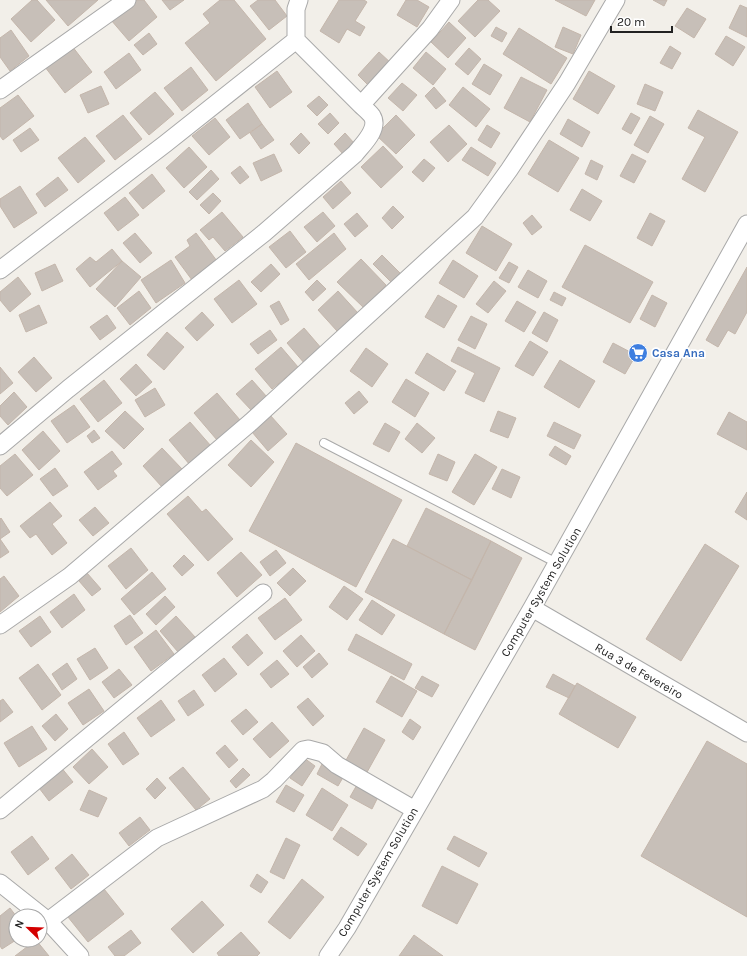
<svg xmlns="http://www.w3.org/2000/svg" width="747" height="956" font-family="Karla,sans-serif">
<style>
.building{fill:#c7bfb8;stroke:#c4b6ab}
.lines{fill:none;stroke-linecap:round;stroke-linejoin:round}
.service-casing{stroke:#a9a9a9;stroke-width:10}
.minor-casing{stroke:#a9a9a9;stroke-width:19}
.service{stroke:#fff;stroke-width:8}
.minor{stroke:#fff;stroke-width:17}
.labels{text-anchor:middle;dominant-baseline:central;stroke-width:3.5;stroke-linejoin:round;paint-order:stroke}
.shop-label{font-size:12px;font-weight:bold;fill:#366cbe;stroke:#fff;text-anchor:start}
.street-label{font-size:12px;fill:#222;stroke:#fff}
</style>
<rect width="100%" height="100%" fill="#f2efe9"/>
<path class="building" d="M32 0H37L55 20 31 42 11 19Z
M46 0H98L68 26Z
M135 0H144L157 17 129 41 111 20Z
M162 0H184L170 10Z
M220 0H234L266 39 216 81 185 43 210 23 203 14Z
M258 0H275L287 16 269 30 250 6Z
M339 0H364L367 2 355 21 365 27 360 36 347 29 339 43 320 31Z
M406 0H417L429 7 417 27 397 15Z
M478 0H488L500 11 475 37 458 21Z
M555 0H595L586 16Z
M653 0H667L664 6Z
M740 5 747 8V37L729 28Z
M687 8 706 19 694 38 675 26Z
M449 22 466 38 448 58 431 42Z
M496 27 507 33 502 42 491 36Z
M563 27 581 35 573 54 555 47Z
M519 28 567 58 551 84 503 54Z
M11 30 29 56 10 71 0 57V38Z
M149 33 157 44 143 55 134 45Z
M726 36 745 47 733 66 715 54Z
M72 46 92 72 65 93 45 67Z
M670 46 681 53 672 69 660 63Z
M469 48 481 59 468 75 455 64Z
M379 52 392 64 370 87 358 75Z
M426 52 446 69 433 85 413 68Z
M129 53 141 70 116 89 104 72Z
M484 64 502 75 490 95 472 84Z
M191 67 208 90 182 111 164 88Z
M277 71 292 92 270 108 255 87Z
M589 71 615 86 598 114 573 99Z
M521 77 547 90 530 122 504 108Z
M402 83 417 95 403 111 388 98Z
M645 84 663 92 655 111 637 104Z
M101 86 109 104 88 113 80 95Z
M434 87 446 101 436 109 425 96Z
M463 87 490 109 476 127 449 105Z
M155 92 174 114 149 135 130 113Z
M18 95 34 116 3 140 0 136V108Z
M319 96 328 105 317 116 307 106Z
M248 103 262 124 240 139 226 120Z
M698 110 738 132 705 192 682 179 705 137 688 128Z
M330 113 339 123 328 134 318 124Z
M631 113 640 118 631 134 622 129Z
M123 115 142 139 115 160 96 136Z
M396 115 415 135 396 154 376 135Z
M650 116 664 124 648 153 634 145Z
M215 118 230 137 209 155 192 136Z
M568 119 590 132 582 147 560 134Z
M262 124 274 140 261 149 250 133Z
M449 125 467 144 448 162 430 142Z
M487 125 500 133 491 148 478 140Z
M30 128 39 140 21 152 13 140Z
M301 133 310 143 299 154 290 144Z
M345 133 354 143 343 154 334 144Z
M85 137 105 161 78 183 58 158Z
M549 140 579 158 558 192 528 174Z
M383 146 403 167 381 188 361 167Z
M189 147 207 167 184 188 166 168Z
M471 147 496 163 488 176 462 160Z
M274 154 282 171 261 181 253 163Z
M632 154 646 161 634 183 620 176Z
M424 159 435 168 423 182 412 172Z
M591 160 603 166 597 180 585 174Z
M240 166 249 177 240 184 231 173Z
M211 170 219 179 197 200 189 192Z
M152 174 165 191 143 209 129 193Z
M58 177 68 190 45 207 36 194Z
M341 181 351 193 333 209 323 197Z
M20 186 37 213 14 228 0 206V199Z
M582 189 602 201 590 221 570 210Z
M213 193 221 201 209 214 200 205Z
M125 197 139 215 118 231 104 213Z
M393 206 404 217 392 229 382 218Z
M222 212 243 237 225 251 213 237 209 240 200 230Z
M323 212 335 226 317 242 304 227Z
M357 213 368 226 355 237 344 224Z
M650 213 665 221 652 246 637 238Z
M532 215 542 227 532 235 523 223Z
M482 226 512 244 496 271 466 253Z
M290 231 306 252 286 268 269 247Z
M135 233 152 253 140 263 123 243Z
M196 233 217 261 192 280 175 257 190 246 187 240Z
M334 233 346 249 309 280 296 264Z
M585 245 653 282 630 323 562 287Z
M112 249 122 261 90 287 76 269 90 257 96 262Z
M382 255 401 274 392 283 373 264Z
M361 259 386 285 364 308 337 282Z
M171 260 185 283 156 303 141 280Z
M453 260 478 276 464 298 439 283Z
M122 261 141 277 115 307 96 289Z
M509 262 518 267 509 283 499 278Z
M55 264 63 281 42 291 35 273Z
M271 264 280 274 261 292 251 282Z
M747 267V312L735 334 728 330 718 347 706 340Z
M528 270 547 281 538 298 518 287Z
M18 277 31 294 10 312 0 300V292Z
M239 280 257 304 232 323 214 299Z
M317 280 326 289 313 301 305 292Z
M494 281 506 291 488 313 476 304Z
M139 291 151 308 130 325 117 308Z
M338 291 358 313 337 331 318 310Z
M554 292 566 298 562 306 550 300Z
M438 295 457 306 444 328 425 317Z
M652 295 667 303 655 327 640 319Z
M279 301 289 320 281 325 270 306Z
M517 301 536 312 524 332 505 321Z
M39 305 47 323 26 332 19 315Z
M202 312 214 325 197 341 185 328Z
M544 312 558 320 547 342 532 333Z
M107 315 116 328 100 340 90 327Z
M471 316 487 324 475 349 458 340Z
M304 328 322 349 305 364 287 343Z
M270 330 277 340 258 354 250 344Z
M167 332 184 347 164 370 147 355Z
M530 341 548 352 533 376 515 366Z
M613 343 636 355 625 374 603 362Z
M281 347 298 367 272 389 255 369Z
M458 347 500 368 484 402 465 393 475 373 451 361Z
M366 348 388 364 372 387 350 371Z
M427 353 456 371 444 391 415 373Z
M34 357 52 378 36 392 18 372Z
M560 360 595 381 579 408 544 387Z
M136 364 152 382 136 396 120 379Z
M0 367 13 383 0 394Z
M406 379 429 393 415 417 392 402Z
M104 380 122 403 98 422 80 399Z
M252 380 267 397 252 411 236 394Z
M155 388 165 405 145 417 135 400Z
M359 391 368 402 354 414 345 403Z
M14 392 27 407 8 425 0 416V406Z
M217 393 240 420 217 440 194 413Z
M74 405 90 427 67 443 51 421Z
M125 411 144 429 124 449 105 431Z
M498 411 516 418 508 438 490 431Z
M729 412 747 422V450L717 434Z
M270 415 287 434 268 451 252 432Z
M190 422 211 446 190 465 169 440Z
M554 422 581 435 574 449 547 436Z
M385 423 400 432 389 452 373 444Z
M417 423 435 438 422 453 405 439Z
M94 430 100 438 92 443 87 436Z
M43 431 60 451 39 470 22 450Z
M251 440 274 462 251 487 228 465Z
M296 443 402 500 356 587 249 531Z
M555 446 571 456 566 465 549 455Z
M162 448 182 469 162 487 143 466Z
M112 451 122 464 113 471 117 476 98 490 84 472Z
M15 454 33 475 7 496 0 488V466Z
M438 454 455 462 447 481 429 474Z
M475 454 497 467 474 505 452 492Z
M55 468 68 486 53 496 40 479Z
M502 469 520 477 511 498 492 489Z
M747 492V520L735 512Z
M188 496 202 512 206 509 233 539 208 561 167 514Z
M50 502 62 516 52 524 67 543 52 555 36 534 30 538 20 526Z
M95 507 109 523 93 536 79 520Z
M426 508 491 541 472 580 407 546Z
M1 518 10 532 0 539 9 552 0 558V519Z
M393 539 472 580 444 634 365 592Z
M491 541 522 558 475 650 444 634Z
M705 544 739 566 681 661 646 639Z
M131 548 148 570 126 589 108 566Z
M276 550 286 563 270 576 260 562Z
M241 552 262 575 237 597 217 573Z
M184 555 194 565 182 576 173 566Z
M293 568 306 581 290 596 277 583Z
M152 572 166 589 134 615 121 599Z
M87 573 101 589 92 596 79 581Z
M4 576 19 596 0 612V579Z
M344 586 363 599 347 620 329 607Z
M74 594 85 610 62 628 50 612Z
M165 596 175 607 156 625 146 614Z
M285 598 302 620 275 640 258 618Z
M372 600 395 615 382 635 359 620Z
M130 615 143 633 126 645 114 626Z
M40 616 51 632 31 647 19 631Z
M176 616 195 637 178 652 160 631Z
M156 630 174 654 151 671 134 647Z
M247 634 263 653 248 666 232 647Z
M356 634 412 664 404 680 348 650Z
M301 635 315 651 297 667 283 651Z
M95 648 108 668 90 680 77 659Z
M319 653 328 664 312 678 303 667Z
M224 658 237 674 215 692 202 675Z
M277 660 289 674 271 688 260 674Z
M67 663 77 679 62 690 52 674Z
M38 664 61 695 42 710 19 678Z
M119 669 132 685 114 698 102 682Z
M553 674 575 686 569 698 546 687Z
M391 676 417 691 402 717 376 702Z
M422 676 439 685 432 697 415 688Z
M577 683 636 717 618 748 559 714Z
M89 689 104 711 83 725 68 703Z
M194 690 204 705 188 716 178 701Z
M308 698 324 716 313 726 297 707Z
M3 699 13 712 0 722V701Z
M161 700 175 720 151 737 137 718Z
M246 709 258 722 243 735 231 721Z
M56 714 68 729 55 741 42 726Z
M410 719 421 727 413 740 402 732Z
M272 722 289 741 270 758 253 739Z
M32 726 47 749 19 767 4 743Z
M364 728 385 740 366 774 345 762Z
M124 732 139 754 123 765 108 744Z
M707 741 747 764V917L641 856Z
M225 745 238 760 229 768 216 753Z
M92 749 108 767 89 784 73 767Z
M304 758 315 766 302 786 290 778Z
M56 761 73 782 49 801 33 780Z
M323 762 345 774 338 786 317 774Z
M183 767 210 799 196 810 169 778Z
M243 768 250 775 236 788 230 781Z
M157 778 166 788 155 799 146 789Z
M358 783 379 795 372 809 350 797Z
M286 785 304 795 294 812 276 802Z
M322 788 348 805 332 831 306 815Z
M89 790 107 798 98 817 80 810Z
M140 817 150 830 129 846 119 833Z
M341 827 367 844 358 856 333 839Z
M32 836 49 859 28 875 11 852Z
M454 836 487 853 479 867 447 849Z
M286 838 300 845 284 879 270 872Z
M72 854 89 875 71 889 55 868Z
M442 866 478 884 457 924 422 906Z
M257 874 268 882 261 893 250 886Z
M302 879 324 897 290 939 268 922Z
M104 889 124 914 88 942 68 917Z
M202 901 224 925 193 953 171 929Z
M10 908 16 916V940L2 949 0 946V916Z
M131 930 141 943 124 956H115L108 947Z
M241 932 260 953 257 956H219L217 953Z
M414 935 443 956H399Z
M36 940 49 956H15Z"/>
<g class="lines">
<g class="service-casing">
<path id="service" d="M324 443 557 563"/>
</g>
<g class="minor-casing">
<path id="minor" d="M299 0 296 9V40L361 105
M0 90 127 0
M0 270 165 144 296 40
M0 446 68 389 264 233 355 154C362 145 380 129 372 116 369 112 364 108 361 105L430 29 451 0
M532 608 747 733
M0 625 70 576 251 422 475 217 509 170 567 83 616 0
M0 810 263 593
M0 883 48 921 80 956
M48 921 157 838 263 789 274 780 303 750 308 749 323 753 337 765 415 810
M328 956 347 928 532 608 747 224"/>
</g>
<use href="#service" class="service"/>
<use href="#minor" class="minor"/>
</g>
<defs>
<g id="supermarket-disc" transform="scale(1)"><circle r="9.5" fill="#3f7fe0" stroke="#fff"/><path d="M-6-5.5h2.5l.6 2H6L4.5 2H-2.5L-4.4-4H-6ZM-1.5 3.2a1.3 1.3 0 1 0 .1 0ZM3 3.2a1.3 1.3 0 1 0 .1 0Z" fill="#fff"/></g>
</defs>
<g fill-rule="evenodd">
<use href="#supermarket-disc" x="638" y="353"/>
</g>
<g class="labels">
<g class="shop-label">
<text x="652" y="353">Casa Ana</text>
</g>
<g class="street-label">
<text transform="translate(541 592) rotate(-60)">Computer System Solution</text>
<text transform="translate(639 671) rotate(30)">Rua 3 de Fevereiro</text>
<text transform="translate(378 872) rotate(-60)">Computer System Solution</text>
</g>
</g>
<g transform="translate(28 928) rotate(293)"><circle r="19" fill="#ffffff" stroke="#a7a7a7"/>
<path d="M0-3L7 15L0 10L-7 15Z" fill="#d40000"/>
<text y="-6" font-size="11" font-weight="bold" text-anchor="middle" fill="#222222">N</text>
</g>
<path d="M611 26v6h61v-6" fill="none" stroke="#222222" stroke-width="2"/>
<text x="617" y="26" font-size="12" fill="#222222" stroke="#ffffff" stroke-width="3" paint-order="stroke">20 m</text>
</svg>
